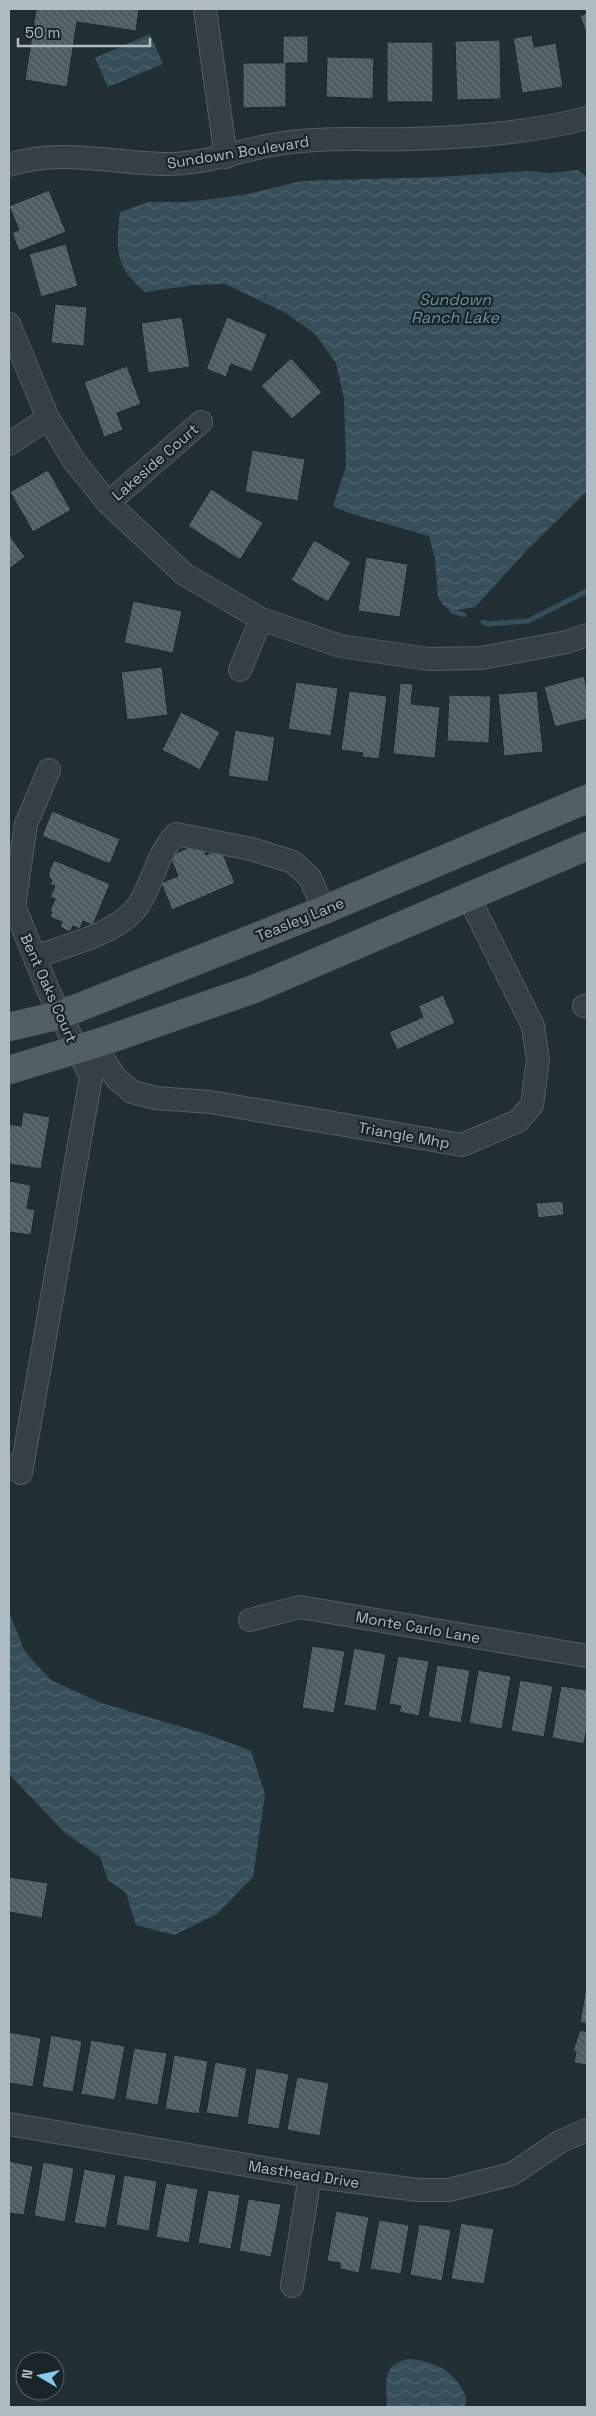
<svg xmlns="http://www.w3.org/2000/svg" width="596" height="2416" font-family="'Space Grotesk',sans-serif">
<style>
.water{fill:url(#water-waves)}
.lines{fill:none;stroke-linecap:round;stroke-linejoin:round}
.stream{stroke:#364f5a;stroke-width:5}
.building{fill:url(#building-back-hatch);stroke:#1c272b}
.minor-casing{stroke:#525e63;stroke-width:24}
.major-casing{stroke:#414c52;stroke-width:29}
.minor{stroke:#344045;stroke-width:22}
.major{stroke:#526065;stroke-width:28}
.labels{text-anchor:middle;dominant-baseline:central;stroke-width:4.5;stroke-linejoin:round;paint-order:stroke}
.street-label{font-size:15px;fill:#afbbc2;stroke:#1a2529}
.water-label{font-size:16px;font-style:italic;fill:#6a8f9e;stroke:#1a2529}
</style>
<defs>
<pattern id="water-waves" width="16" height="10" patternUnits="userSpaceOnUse" patternTransform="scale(1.25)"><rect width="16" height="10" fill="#364f5a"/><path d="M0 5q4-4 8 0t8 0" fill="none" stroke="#516670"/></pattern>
<pattern id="building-back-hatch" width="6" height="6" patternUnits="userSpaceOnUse" patternTransform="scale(1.25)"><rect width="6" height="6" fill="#4d5c63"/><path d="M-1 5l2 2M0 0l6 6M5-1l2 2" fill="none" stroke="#647178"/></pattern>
</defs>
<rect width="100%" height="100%" fill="#212f34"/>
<path class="water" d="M150 34 163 64 108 87 95 58Z
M578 170 586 176 587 182V491L528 549 475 607 452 611 444 606 438 597 435 559 429 536 349 513 333 506 346 466 344 398 336 363 315 334 286 313 225 284 195 285 145 292C114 266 116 250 120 212L149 202H187L243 195 302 181 438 177 527 171 551 173Z
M9 1612 25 1652 51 1680 101 1703 206 1734 251 1751 265 1794 253 1877 217 1914 174 1935 136 1925 126 1893 108 1880 100 1857 65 1833 9 1774Z
M410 2359C433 2362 450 2368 462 2389 466 2396 467 2399 465 2407H387C387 2384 380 2363 410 2359Z"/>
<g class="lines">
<path class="stream" d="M452 611 464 615
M483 622 488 624 528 621 587 591"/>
</g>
<path class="building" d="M36 9H139L136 31 77 22 67 87 25 80Z
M587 13V35L580 16Z
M532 35 534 47 556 43 563 87 522 93 513 38Z
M283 36H308V63H286V107L243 108V63H283Z
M500 40 501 99 457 100 455 41Z
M387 42H433V102H387Z
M327 57 374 58 373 99 326 97Z
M49 190 66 232 19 251 12 233 19 230 9 206Z
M66 244 78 286 41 297 29 254Z
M55 304 87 307 84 346 51 343Z
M182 317 190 367 148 373 141 323Z
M227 317 267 334 252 372 231 364 226 377 206 369Z
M291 358 322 392 292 419 261 386Z
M127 366 141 404 117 413 123 430 104 437 84 382Z
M252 450 305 459 298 501 245 492Z
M48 470 71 510 33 532 10 492Z
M211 489 263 523 240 560 188 526Z
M9 534 25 557 9 569Z
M314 540 351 562 328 602 291 580Z
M366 557 408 564 400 617 358 611Z
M133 601 182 611 173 653 124 643Z
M162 667 168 715 127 720 121 672Z
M584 676 587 690V719L555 727 544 687Z
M296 682 338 688 331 736 288 729Z
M400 683 413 684 411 704 440 707 435 758 393 754Z
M349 691 387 696 379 759 362 757 363 753 341 750Z
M537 691 543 752 504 756 498 694Z
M449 695 491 696 489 743 447 741Z
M181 712 220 732 200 770 162 750Z
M235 730 275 737 268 782 228 776Z
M52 811 120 839 110 864 42 836Z
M201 842 206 855 221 849 235 883 172 910 161 883 178 876 170 856Z
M54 860 110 884 93 925 83 921 80 929 73 926 70 932 60 927 62 922 50 917 52 912 50 911 55 899 50 897 55 886 50 884 52 880 49 878V872Z
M443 995 455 1023 397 1050 389 1032 423 1017 418 1006Z
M23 1112 50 1117 41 1169 9 1164V1124L21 1126Z
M9 1181 31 1185 27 1208 35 1210 31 1235 9 1232Z
M563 1201 564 1215 538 1218 536 1203Z
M312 1646 345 1651 334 1713 302 1708Z
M354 1648 386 1654 376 1711 344 1705Z
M398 1656 429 1661 419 1716 399 1712 401 1706 389 1704Z
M437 1665 470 1670 461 1723 428 1717Z
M478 1670 511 1676 502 1729 469 1723Z
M520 1680 553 1686 544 1737 511 1731Z
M561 1686 587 1690V1727L584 1744 552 1738Z
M9 1877 48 1883 42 1918 9 1912Z
M586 1988H587V2024L580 2022Z
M580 2030 587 2032V2065L574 2063 576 2052 573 2051Z
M9 2032 41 2038 33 2087 9 2083Z
M51 2035 82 2041 73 2092 42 2087Z
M91 2040 125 2046 115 2100 81 2094Z
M134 2048 167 2053 158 2105 125 2099Z
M174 2055 208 2061 199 2114 165 2109Z
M215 2062 247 2068 238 2118 206 2113Z
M256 2068 289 2074 279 2129 247 2124Z
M297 2077 329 2083 320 2136 287 2130Z
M9 2161 33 2166 24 2215 9 2213Z
M43 2162 74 2168 65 2222 34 2216Z
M84 2169 116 2175 106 2228 74 2223Z
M124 2175 157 2181 149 2231 116 2225Z
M166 2183 198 2189 189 2243 156 2237Z
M208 2190 240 2195 231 2249 198 2243Z
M248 2199 281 2204 271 2257 239 2251Z
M336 2211 369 2217 359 2273 340 2269V2263L327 2261Z
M379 2220 409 2225 401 2274 370 2269Z
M461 2223 494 2229 484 2284 451 2279Z
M419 2224 451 2230 442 2281 410 2275Z"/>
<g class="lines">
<g class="minor-casing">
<path id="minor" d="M205 9 226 157
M9 165C58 148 113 163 163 164 200 165 235 152 271 145 286 142 301 141 316 140 348 138 379 140 411 139 470 137 530 133 587 118
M9 324 48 418 74 461 108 503 184 574 261 619 340 646 429 659 481 658 567 642 587 635
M9 444 48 418
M108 503 201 422
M240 670 261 619
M9 900 14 906 48 990 91 1077 21 1473 9 1466
M9 907 14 906 26 824 49 770
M35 957C67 945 123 933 141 901 154 878 158 853 176 834L251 849 293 862 310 878 324 910
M584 1006H587
M101 1042 103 1059 116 1078 132 1092 156 1098 210 1102 462 1145 518 1121 532 1105 538 1059 533 1026 468 896
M250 1620 300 1607 587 1656
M9 2124 310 2176 418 2190H449L512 2174 561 2141 587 2130
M292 2286 310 2176"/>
</g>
<g class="major-casing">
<path id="major" d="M9 1027 60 1015 324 910 587 799
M9 1070 101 1042 254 989 587 846"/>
</g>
<use href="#minor" class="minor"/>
<use href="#major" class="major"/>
</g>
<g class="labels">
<g class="street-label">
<text transform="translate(238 152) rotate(-9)">Sundown Boulevard</text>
<text transform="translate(155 462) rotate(-41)">Lakeside Court</text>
<text transform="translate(300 919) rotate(-22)">Teasley Lane</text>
<text transform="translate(49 988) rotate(66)">Bent Oaks Court</text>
<text transform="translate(404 1135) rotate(10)">Triangle Mhp</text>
<text transform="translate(418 1627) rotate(10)">Monte Carlo Lane</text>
<text transform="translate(304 2174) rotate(9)">Masthead Drive</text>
</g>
<g class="water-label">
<text x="455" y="299">Sundown<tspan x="455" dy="18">Ranch Lake</tspan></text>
</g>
</g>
<rect width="596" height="2416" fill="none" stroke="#afbbc2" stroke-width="20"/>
<g transform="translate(40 2376) rotate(279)"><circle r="24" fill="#1a2529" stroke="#566166"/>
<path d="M0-4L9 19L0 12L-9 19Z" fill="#88cced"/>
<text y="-8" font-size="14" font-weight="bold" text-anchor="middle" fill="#afbbc2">N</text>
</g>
<path d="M18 38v8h132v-8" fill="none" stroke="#afbbc2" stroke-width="2.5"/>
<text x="25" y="38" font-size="15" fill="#afbbc2" stroke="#1a2529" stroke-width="4" paint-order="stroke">50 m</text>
</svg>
